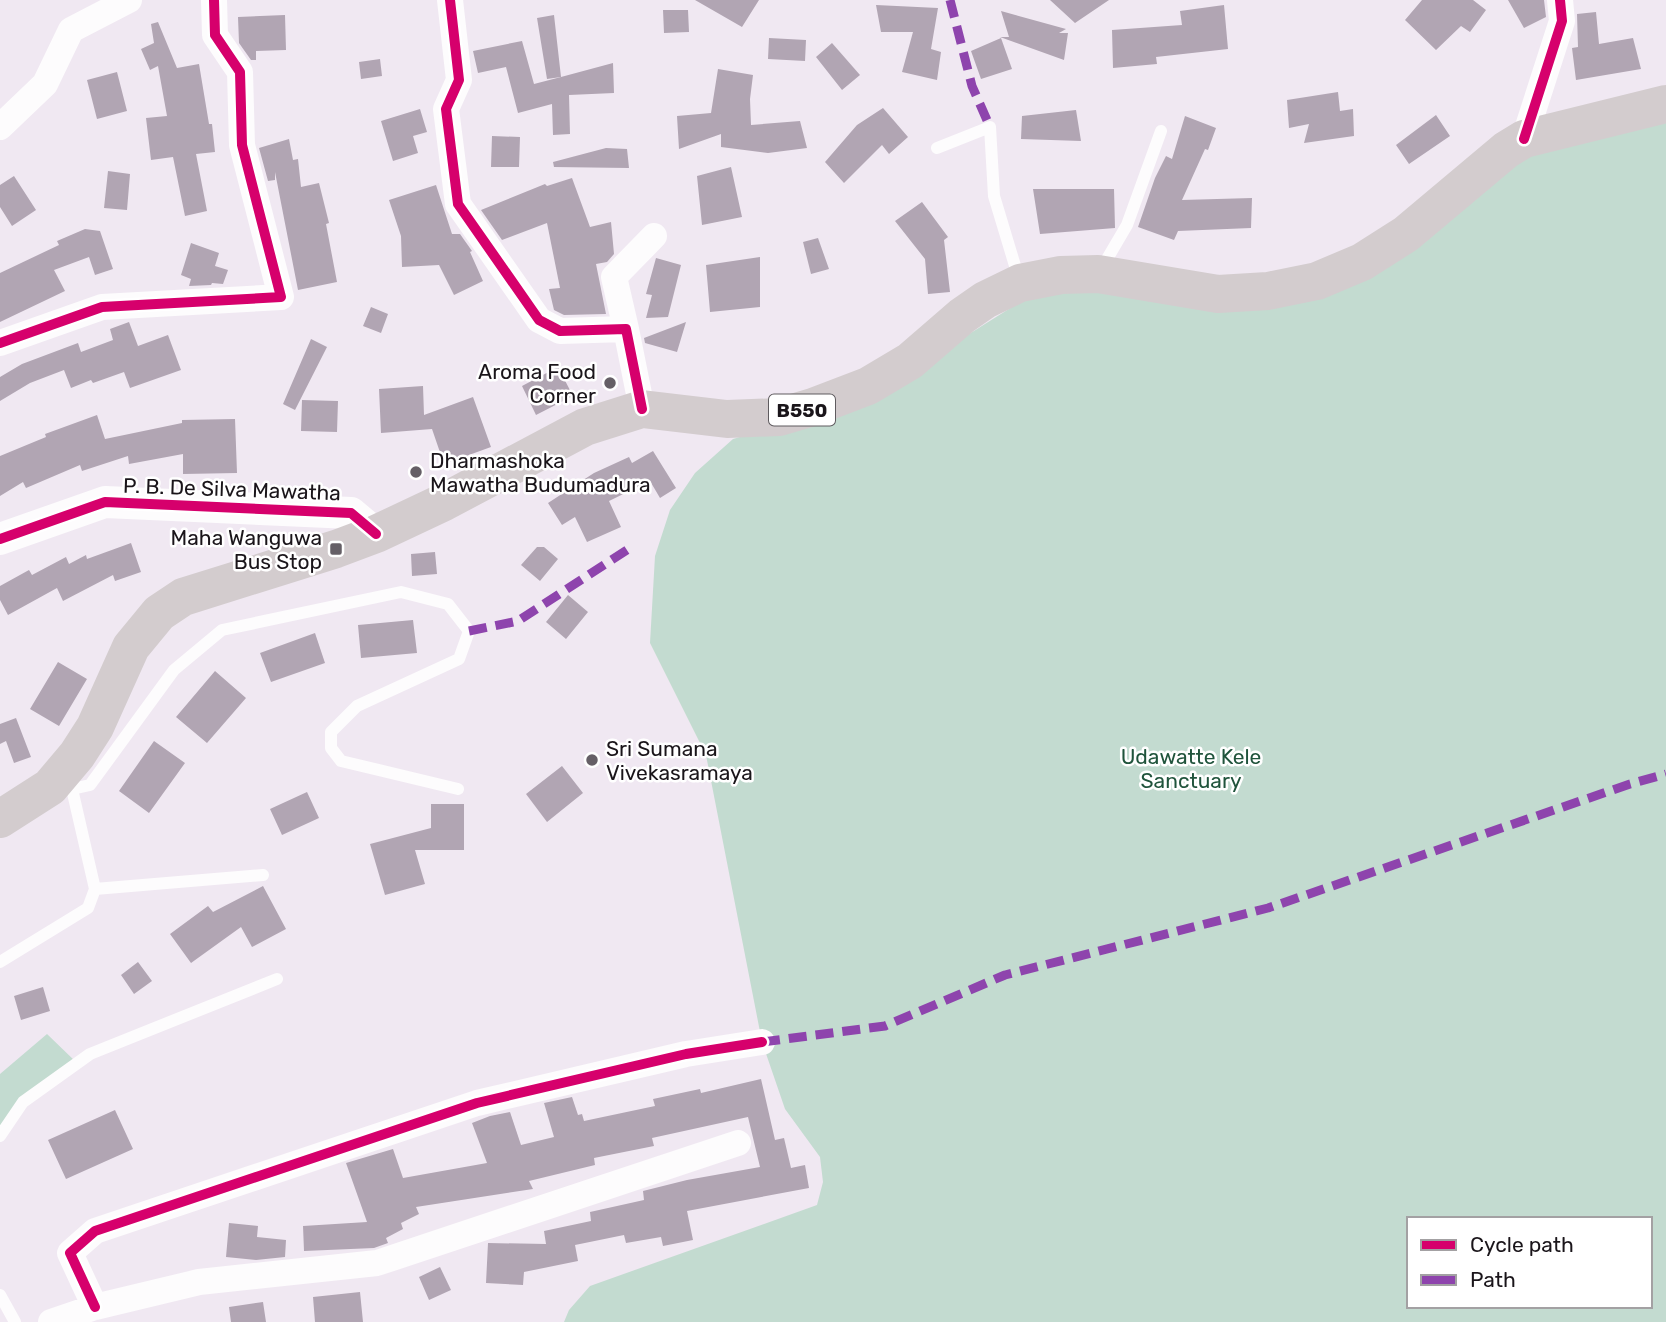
<svg xmlns="http://www.w3.org/2000/svg" width="1666" height="1322" font-family="Rubik,sans-serif">
<style>
.green{fill:#c3dbd0;fill-rule:evenodd}
.building{fill:#b1a5b3}
.lines{fill:none;stroke-linecap:round;stroke-linejoin:round}
.service{stroke:#fdfcfd;stroke-width:12}
.minor{stroke:#fdfcfd;stroke-width:26}
.tertiary{stroke:#fdfcfd;stroke-width:32}
.primary{stroke:#d3ccce;stroke-width:38}
.quiet{stroke:#8e44ad;stroke-width:9;stroke-dasharray:18 9;stroke-linecap:butt}
.cycleway-casing{stroke:#fff;stroke-width:15}
.cycleway{stroke:#d6006c;stroke-width:10}
.poi-dot{fill:#655f66;stroke:#fff;stroke-width:2.5}
.labels{text-anchor:middle;dominant-baseline:central;stroke-width:5;stroke-linejoin:round;paint-order:stroke}
.shield{fill:#fff;stroke:#5f5b5f;stroke-width:2}
.shield-label{font-size:19px;font-weight:bold;fill:#1a151a}
.poi-label{font-size:21px;fill:#1a151a;stroke:#fff;text-anchor:end}
.street-label{font-size:21px;fill:#1a151a;stroke:#fff}
.park-label{font-size:21px;fill:#20543c;stroke:#fff}
</style>
<rect width="100%" height="100%" fill="#f0e8f2"/>
<path class="green" d="M1666 119V1322H564L569 1310 590 1286 817 1205 823 1182 820 1157 785 1109 762 1042 706 755 650 643 655 556 670 510 695 473 733 439 785 424 899 378 1023 300 1056 288 1268 291 1566 134ZM1409 1219H1650V1306H1409Z
M47 1034 76 1062 23 1102 0 1136V1074Z"/>
<path class="building" d="M695 0H759L742 27Z
M1050 0H1109L1075 23Z
M1422 0H1473L1486 10 1470 32 1461 26 1436 50 1405 20Z
M1508 0H1544L1546 17 1524 28Z
M876 5 938 8 931 49 941 52 937 80 902 72 913 32H881Z
M1224 5 1228 49 1156 57 1157 64 1113 68 1112 30 1182 25 1180 11Z
M663 10H688L689 32 664 33Z
M1001 11 1066 29 1059 33H1068L1064 60 1000 37H1009Z
M1596 12 1599 44 1633 38 1641 69 1576 80 1572 48 1578 47 1577 14Z
M285 15 286 50 256 51V60H251L239 43 238 17Z
M554 15 561 77 613 63 614 93 569 95 570 134 553 135 552 104 518 113 506 67 478 73 473 51 522 41 534 84 561 77 547 79 537 18Z
M158 22 177 68 199 64 209 124H212L215 152 196 154 207 211 185 216 173 157 151 160 146 118 167 116 158 66 150 70 141 49 154 43 151 24Z
M769 38 806 40 805 61 768 59Z
M1001 38 1012 69 981 79 971 51Z
M832 43 860 75 842 90 816 57Z
M380 59 382 76 361 79 359 62Z
M718 69 753 75 750 99 751 125 800 121 807 148 768 153 721 147V134L679 149 677 116 711 113Z
M117 72 127 111 97 119 87 80Z
M1338 92 1340 111 1353 109 1354 136 1304 143 1309 124 1289 128 1287 100Z
M883 108 908 137 889 154 882 145 844 183 825 162 857 125Z
M420 109 427 132 413 136 418 153 393 161 381 121Z
M1076 110 1081 141 1021 139 1022 116Z
M1436 115 1450 136 1409 164 1396 145Z
M1185 116 1216 128 1208 150 1205 149 1182 200 1252 198 1251 228 1178 231 1174 240 1138 227 1155 178 1166 156 1172 159Z
M492 136 520 137 519 167H491Z
M289 139 293 160 298 159 301 187 319 183 329 223 326 224 337 282 298 290 275 172V180L268 181 259 148Z
M606 148 627 149 629 168 554 167 553 162Z
M731 167 742 217 702 225 697 176Z
M108 171 130 174 127 210 104 208Z
M14 176 36 210 12 226 0 207V185Z
M572 178 590 227 611 222 614 254 607 262 596 264 606 314 564 315 554 310 549 289 560 288 547 223 502 240 481 210 545 184 547 186Z
M436 185 452 234H460L472 251 470 252 483 281 454 295 439 265 402 267 401 236 389 200Z
M1033 189H1114L1115 228 1040 234Z
M922 202 948 237 944 240 950 292 928 294 925 259 895 221Z
M85 229 100 231 113 269 95 275 89 257 54 270 65 291 0 322V273L59 245 57 241Z
M818 238 829 269 811 274 803 242Z
M191 243 219 253 215 266 228 270 223 284 212 283 211 285 189 286 191 279 181 275Z
M760 257V307L710 312 706 265Z
M656 258 681 265 668 317 646 318 652 295 646 294Z
M371 307 388 314 381 333 363 326Z
M129 322 138 346 168 335 181 370 130 388 124 372 93 383 91 380 71 388 64 370 30 383 0 401V377L22 364 78 343 81 352 113 340 110 329Z
M686 322 677 352 645 343 644 338Z
M311 339 327 347 295 410 283 404Z
M558 367 573 396 536 415 522 386Z
M423 386 424 415 473 397 491 447 444 464 432 429 381 433 379 389Z
M302 400 338 401 337 432 301 431Z
M97 415 105 439 182 423V420L235 419 237 473 183 474V454L129 464 128 456 82 471 80 465 26 488 23 482 0 496V456L46 437 45 434Z
M653 451 676 488 660 498 650 481 609 501 621 527 587 542 575 517 562 525 548 503 594 473 629 457 632 463Z
M131 543 141 572 115 581 113 575 63 601 57 588 8 615 0 600V586L29 570 32 575 66 557 69 564 86 555 87 559Z
M537 547H544L558 559 540 581 521 565Z
M435 552 437 574 412 576 411 554Z
M568 595 588 612 566 639 546 622Z
M413 620 417 653 361 658 358 625Z
M315 633 325 663 271 682 260 653Z
M58 662 87 679 59 726 30 709Z
M215 671 246 698 207 743 176 717Z
M16 718 31 757 14 763 6 741 0 744V724Z
M154 741 185 763 149 813 119 791Z
M562 766 583 793 547 822 526 794Z
M307 792 319 818 282 835 270 809Z
M431 804H464V850H415L425 884 385 895 370 844 431 828Z
M263 886 286 929 252 947 241 927 191 963 170 934 208 906 213 912Z
M138 962 152 981 134 994 121 975Z
M43 987 50 1011 21 1020 14 996Z
M761 1079 775 1140 784 1138 791 1168 805 1165 809 1188 687 1211 693 1240 663 1246 661 1237 626 1243 624 1235 575 1245 578 1261 524 1272 523 1285 486 1283 488 1243 546 1244 544 1231 591 1221 590 1212 644 1200 643 1191 687 1180 760 1167 748 1117 652 1138 654 1146 594 1158 595 1165 529 1181 533 1189 416 1207 419 1214 401 1223 403 1229 386 1238 388 1243 374 1248 304 1251 303 1226 367 1222 346 1163 393 1149 403 1178 487 1163 472 1123 490 1116 510 1112 521 1145 554 1137 544 1103 572 1097 578 1115 582 1114 584 1121 655 1106 653 1099 700 1089 701 1093Z
M115 1110 133 1149 66 1179 48 1140Z
M229 1223 258 1226 257 1237 286 1240 285 1257 256 1260 226 1257Z
M440 1267 451 1290 429 1300 419 1277Z
M360 1292 363 1322H315L313 1297Z
M263 1302 266 1322H231L229 1307Z"/>
<g class="lines">
<path class="service" d="M937 148 990 127 994 196 1019 279
M1100 271 1127 225 1161 131
M57 787 72 789 90 785 174 670 222 630 401 592 448 604 469 631 459 659 357 706 331 732V748L341 761 458 789
M95 889 263 875
M0 962 88 908 95 889 72 789
M0 1136 23 1102 90 1054 277 979
M0 1295 15 1322"/>
<path class="minor" d="M450 0 459 80 446 109 458 204 539 320 560 331 626 329 642 409
M0 127 45 84 71 30 129 0
M1524 139 1562 21 1560 0
M626 329 614 277 654 236
M0 343 102 307 281 297 242 145 240 72 215 35 214 0
M95 1307 70 1253 95 1231 477 1103 686 1054 762 1042
M51 1322 95 1307 199 1282 377 1263 738 1143"/>
<path class="tertiary" d="M0 539 105 502 351 513 376 534"/>
<path class="primary" d="M0 819 50 787 77 755 95 727 131 647 159 613 183 597 336 549 376 534 444 502 585 427 642 409 727 419 779 417 813 407 868 386 910 361 962 316 985 300 1020 283 1061 275 1098 274 1218 294 1268 291 1317 281 1362 262 1406 234 1506 150 1524 139 1666 104"/>
<path class="quiet" d="M950 0 972 86 990 127
M469 631 518 621 630 548
M762 1042 885 1026 1005 975 1268 908 1630 784 1666 774"/>
<g class="cycleway-casing">
<path id="cycleway" d="M450 0 459 80 446 109 458 204 539 320 560 331 626 329 642 409
M1524 139 1562 21 1560 0
M0 343 102 307 281 297 242 145 240 72 215 35 214 0
M0 539 105 502 351 513 376 534
M95 1307 70 1253 95 1231 477 1103 686 1054 762 1042"/>
</g>
<use href="#cycleway" class="cycleway"/>
</g>
<g class="poi-dot">
<circle cx="610" cy="383" r="7"/>
<circle cx="416" cy="472" r="7"/>
<rect x="329" y="542" width="14" height="14" rx="3.5"/>
<circle cx="592" cy="760" r="7"/>
</g>
<g class="labels">
<rect class="shield" x="769" y="394.5" width="66" height="31" rx="5"/>
<g class="shield-label">
<text x="802" y="410">B550</text>
</g>
<g class="poi-label">
<text x="596" y="371">Aroma Food<tspan x="596" dy="24">Corner</tspan></text>
<text x="430" y="460" text-anchor="start">Dharmashoka<tspan x="430" dy="24">Mawatha Budumadura</tspan></text>
<text x="322" y="537">Maha Wanguwa<tspan x="322" dy="24">Bus Stop</tspan></text>
<text x="606" y="748" text-anchor="start">Sri Sumana<tspan x="606" dy="24">Vivekasramaya</tspan></text>
</g>
<g class="street-label">
<text transform="translate(232 489) rotate(2)">P. B. De Silva Mawatha</text>
</g>
<g class="park-label">
<text x="1191" y="756">Udawatte Kele<tspan x="1191" dy="24">Sanctuary</tspan></text>
</g>
</g>
<rect x="1407" y="1217" width="245" height="91" fill="#ffffff" stroke="#a3a1a3" stroke-width="2"/>
<rect x="1421" y="1240" width="35" height="10" fill="#d6006c" stroke="#a3a1a3" stroke-width="2"/>
<text x="1470" y="1252" font-size="21" fill="#1a151a">Cycle path</text>
<rect x="1421" y="1275" width="35" height="10" fill="#8e44ad" stroke="#a3a1a3" stroke-width="2"/>
<text x="1470" y="1287" font-size="21" fill="#1a151a">Path</text>
</svg>
